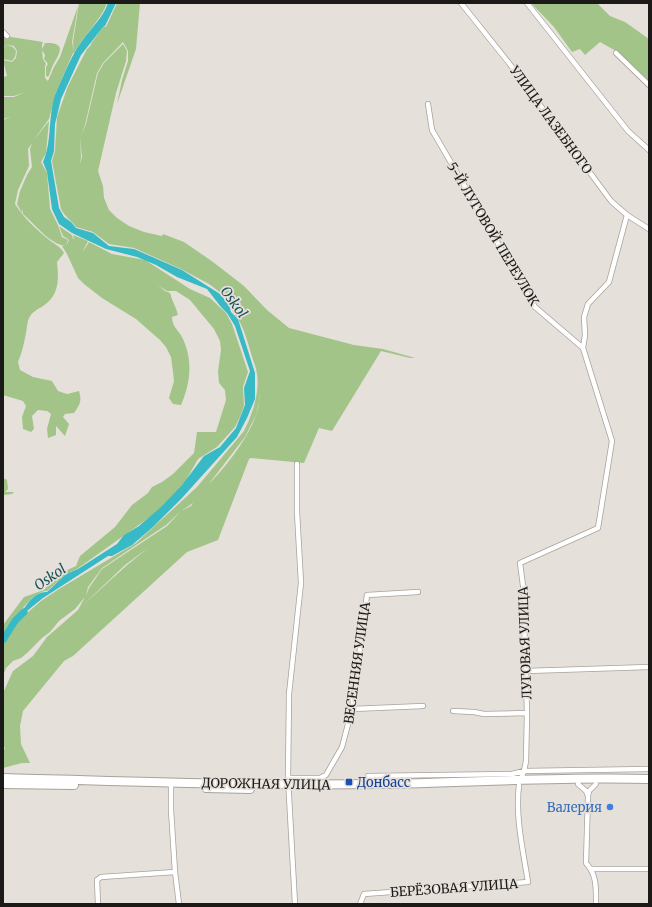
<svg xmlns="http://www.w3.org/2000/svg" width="652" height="907" font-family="Merriweather,serif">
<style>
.green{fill:#a2c489;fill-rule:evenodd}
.water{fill:#37bac6}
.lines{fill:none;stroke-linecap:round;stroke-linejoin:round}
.river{stroke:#37bac6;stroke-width:7}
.street-casing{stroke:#a7a29b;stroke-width:6}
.primary-casing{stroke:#a7a29b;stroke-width:10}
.street{stroke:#fff;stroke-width:4.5}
.primary{stroke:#fff;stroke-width:8}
.transit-dot{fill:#1a4fb4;stroke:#e5e0d9;stroke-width:1.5}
.shop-dot{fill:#3f7fe0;stroke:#e5e0d9;stroke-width:1.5}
.labels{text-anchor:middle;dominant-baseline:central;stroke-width:3.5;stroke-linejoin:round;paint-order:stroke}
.street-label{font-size:13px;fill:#1c1a18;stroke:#e5e0d9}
.transit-label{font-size:13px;fill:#164399;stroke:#e5e0d9;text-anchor:start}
.shop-label{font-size:13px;fill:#366cbe;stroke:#e5e0d9;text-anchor:end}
.water-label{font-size:14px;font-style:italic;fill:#1c5257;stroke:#e5e0d9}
</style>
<rect width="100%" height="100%" fill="#e5e0d9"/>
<path class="green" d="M79 3H107C101 20 84 35 74 53H73L56 92 49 119 33 141 49 121 46 153 41 162 47 173 50 209 58 225 62 237 68 240 66 246C49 244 35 224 23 214L22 208V213L17 204 20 191 27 175 32 167 30 149 32 143 28 149 29 166 18 190 15 204C23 217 36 229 48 239 54 244 60 246 64 253L57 262C59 280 59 296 43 306 38 309 32 312 29 318 27 322 27 328 26 333 24 343 22 353 18 362L20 370 33 377 52 381 58 391 67 394 79 391C82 401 80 404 74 413L65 414 63 417 69 424 65 436 56 426V435L48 438 47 429 51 414 47 411 38 410 32 416 34 429 31 432 23 429 22 417 26 406 23 401 3 395V188L4 185 3 186V120L10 117 3 119V97H14L25 92 14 96H3V77L7 76 3 60 12 62 16 58 17 51 14 46 6 45 3 48V30L11 37 43 42 42 45V49L45 43C67 42 60 53 53 65 51 69 50 74 48 77L46 76V67L48 64 44 59 45 55 42 50 43 59 46 64 45 66V78L48 81 54 67 60 57 78 6 72 42 74 52 73 42Z
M117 3H140L136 49 117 104 122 80 128 61V51L123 42 103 63 97 73 85 125 80 138 81 157 80 164 82 157 80 138 86 124 98 73 104 63 123 44 127 51 126 61 116 93 98 171 103 186 104 198 109 210 117 218 129 226 144 232 162 236 163 234 184 242 213 262 244 286 267 310 289 328 354 345 383 349 415 358H410L381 351 332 431 319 428 304 463 251 458 249 459 218 540 187 552 73 656 64 661 23 711 20 726 21 744 30 763H22L3 768V750L5 749 3 744V693L13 671 33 656 47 637 78 610 85 597 75 609 59 621 50 632 42 638 27 653 21 658 13 661 6 668 3 676V644L14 626 26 614 41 601 59 589 136 543 197 487 244 431C252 415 260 393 257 374 256 366 252 358 250 350 246 336 242 322 232 311L241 317 232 310 228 300 225 296 209 284 181 269 134 248 109 244 93 232 76 227C71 220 65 217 61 209L52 161 55 151 57 117 68 86 87 49 92 44 90 45 103 27H106ZM259 394C263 421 227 466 208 485L245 437 256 415 259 402ZM193 503 191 506 181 511 167 526 102 569 89 588 86 596 88 587 102 568 166 525 181 511ZM148 548 126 566 82 606 125 565Z
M531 3H597L610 16 625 22 649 39V81L616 51 600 42 585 55 580 49 572 52 554 27Z
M6 45 13 47 16 51 15 57 12 61 3 59V49Z
M59 226 72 235 73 239H76H74L73 235 88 241 82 253 89 242 112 254 145 260 190 289 210 298 226 313 232 324 248 372 243 387 244 406 240 417 235 427 217 447 198 459 185 482 157 512 77 569 66 574 47 591C30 591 12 624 3 637V625L24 597 44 590 52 580 63 572 76 566 80 556 115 527 132 505 148 493 152 487 162 482 173 474 194 453 197 432H216L226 400 225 390 219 383 218 371 221 350 220 341 214 329 190 300 176 291H167L157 284 167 292 157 287 170 293C172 301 176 307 178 315L172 317C172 326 178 330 182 337 193 359 191 382 181 405L173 404 169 398 174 381 173 372 171 357 166 347 160 340 136 319 102 298 84 284 78 278 67 254 62 246H66L69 240 63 236Z
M3 478 7 480 8 489 5 492H14L12 494 3 495Z"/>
<path class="water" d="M108 3H116L105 26 103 27 81 55 61 99 55 124 54 151 51 161 59 208 64 217 71 222 76 228 93 233 109 246 134 249 182 270 220 294 229 305 231 312 238 319 255 373V399L247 418 237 437 182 498 153 527 132 545 112 556H108L43 598 17 619C24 609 33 591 47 592L66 574 78 569 117 544 124 535 139 526 161 507 182 485 204 456 220 447 236 428 245 405 244 388 250 371 235 326 227 313 221 307 207 289 177 277 156 265 137 257 106 249 72 233 59 224 52 209 47 172 43 162C53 140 47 113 57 90 64 75 72 54 82 41 91 28 103 18 108 3Z"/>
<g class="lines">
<path class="river" d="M3 640 15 621 24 612"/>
<g class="street-casing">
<path id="street" d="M461 3 509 63 611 201 627 215 649 229
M527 3 628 131 649 150
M3 32 7 36
M616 53 649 85
M428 104 432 130 535 307 583 348
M526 671 649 667
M352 709 423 706
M453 711 474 712 484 714 527 713
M368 776 512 774 524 771 649 769
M288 778H320L326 775 342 747 352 709 367 595 418 592
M521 779 524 771 526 761 527 713 524 617 525 601 520 563 598 528 612 441 583 348 585 335 584 317 588 304 609 282 627 215
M171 782V810L175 872 179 904
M578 784 586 791 588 796
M591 869H649
M98 904 97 880 101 877 175 872
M295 904 288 778 289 694 301 583 297 512V464
M360 904 364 894 528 882C523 850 515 817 519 785
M596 904C596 888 597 875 586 863L588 796 589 791 596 784"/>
</g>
<g class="primary-casing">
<path id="primary" d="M3 778C127 781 252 786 376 784 467 783 558 776 649 779
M3 784 74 785
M206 788 250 789"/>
</g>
<use href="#street" class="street"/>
<use href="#primary" class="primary"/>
</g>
<rect class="transit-dot" x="345" y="778" width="8" height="8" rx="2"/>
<circle class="shop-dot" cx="610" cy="807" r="4"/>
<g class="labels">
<g class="street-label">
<text transform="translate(551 120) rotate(54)">УЛИЦА ЛАЗЕБНОГО</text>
<text transform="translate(493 234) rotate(59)">5-Й ЛУГОВОЙ ПЕРЕУЛОК</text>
<text transform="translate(525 643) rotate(-92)">ЛУГОВАЯ УЛИЦА</text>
<text transform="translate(357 663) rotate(-82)">ВЕСЕННЯЯ УЛИЦА</text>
<text transform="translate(266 784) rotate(1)">ДОРОЖНАЯ УЛИЦА</text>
<text transform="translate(454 888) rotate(-4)">БЕРЁЗОВАЯ УЛИЦА</text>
</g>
<g class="transit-label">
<text x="357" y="782">Донбасс</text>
</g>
<g class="shop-label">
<text x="602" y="807">Валерия</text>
</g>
<g class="water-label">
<text transform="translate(234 302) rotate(54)">Oskol</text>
<text transform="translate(50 577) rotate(-34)">Oskol</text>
</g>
</g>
<rect width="652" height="907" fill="none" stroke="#1c1a18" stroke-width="8"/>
</svg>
